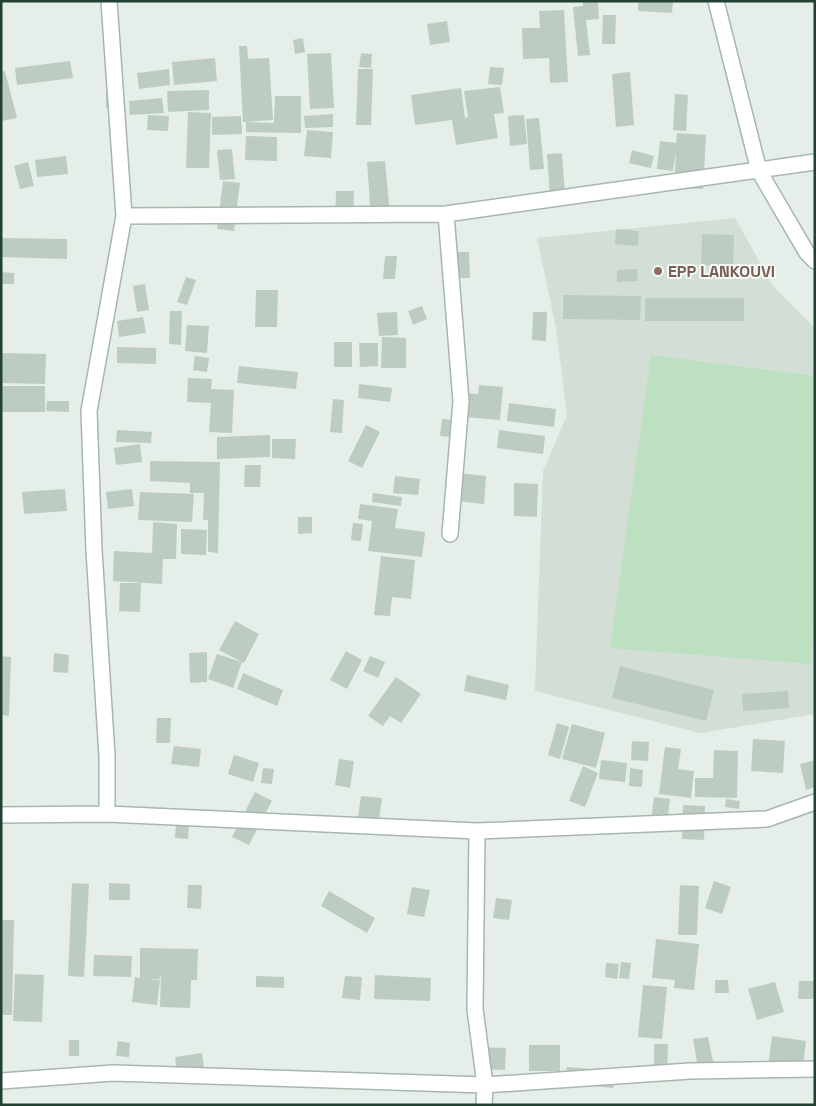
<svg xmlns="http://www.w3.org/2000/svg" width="816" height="1106" font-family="'Space Grotesk',sans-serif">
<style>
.built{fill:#d3ded7}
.green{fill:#bde0c0}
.building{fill:#bdccc3}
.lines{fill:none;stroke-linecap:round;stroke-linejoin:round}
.street-casing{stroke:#a7b7ae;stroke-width:18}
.street{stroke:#fff;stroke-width:15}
.education-dot{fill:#8d6e63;stroke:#f6faf7;stroke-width:2}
.labels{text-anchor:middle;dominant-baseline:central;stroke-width:4;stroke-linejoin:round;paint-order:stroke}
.education-label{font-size:16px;font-weight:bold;fill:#785e54;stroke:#f6faf7;text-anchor:start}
</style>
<rect width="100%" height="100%" fill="#e5eee8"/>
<path class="built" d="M735 218 773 286 815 328V714L700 733 535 691 543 471 567 415 556 328 537 238Z"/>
<path class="green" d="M651 355 815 376V589L811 664 610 648Z"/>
<path class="building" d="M583 1H598L599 19 586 20 590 55 578 56 573 7 583 6Z
M638 1H673L672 13 638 11Z
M564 10 568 82 550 83 549 58 523 59 522 28H540L539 11Z
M603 15H616L615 44H602Z
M447 21 450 42 430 45 427 24Z
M303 38 305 52 295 54 293 40Z
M239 46H247L248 59 269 58 273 120 243 122Z
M331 53 334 108 310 109 307 54Z
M361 53 372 54 371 68 359 67Z
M215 58 217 81 174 85 172 62Z
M70 61 73 78 17 85 15 68Z
M490 67 504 68 502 85 488 84Z
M169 69 170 85 139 89 137 73Z
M358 69H373L371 125H356Z
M5 71 17 118 2 121 1 72Z
M630 72 634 125 616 127 612 74Z
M500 87 504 113 494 114 498 138 456 145 452 120 415 125 411 95 461 88 465 118 468 117 464 91Z
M209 90V110L168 112 167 91Z
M106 92H119V108H106Z
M675 94 688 95 686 131 673 130Z
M275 96H301V133L246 132V122L274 123Z
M162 98 164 113 130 115 129 101Z
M188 112 211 113 209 168H186Z
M333 114V127L305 128 304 116Z
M148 115 169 116 168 131 147 130Z
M524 115 527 144 510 146 508 116Z
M241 116 242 134 212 135V117Z
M539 118 544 169 530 170 526 119Z
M307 130 333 132 331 158 304 156Z
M677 133 706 135 703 189 674 188 676 151 673 171 657 169 660 141 676 143Z
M246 136 277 137V161L245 160Z
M232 149 235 179 220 180 217 150Z
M632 150 654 156 651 168 629 163Z
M562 153 565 195 550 197 547 154Z
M66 156 68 174 37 177 35 160Z
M385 161 390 215 371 217 367 162Z
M28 162 34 186 20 189 14 166Z
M223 181 240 183 234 231 217 229Z
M336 191H354L353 222 335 221Z
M616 229 639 231 638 246 615 244Z
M702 234 734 235 733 266 701 265Z
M1 238 67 239V259L1 257Z
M456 252H469L470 278H456Z
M385 256H397L395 279H383Z
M637 269 638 281 617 282V270Z
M1 272 14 273V284H1Z
M186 277 196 280 187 305 177 302Z
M145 284 149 310 137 312 133 286Z
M256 290H278L277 327H255Z
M563 295 641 296 640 320 563 319Z
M645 298H744V321H645Z
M422 306 427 319 413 325 408 311Z
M170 311H182L181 345 169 344Z
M397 312 398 335 379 336 377 313Z
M533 312H547L546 341 532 340Z
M143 317 146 333 119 337 117 321Z
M187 325 209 326 207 353 185 351Z
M382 337 406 338V368H381Z
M334 342H352V367H334Z
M359 343H378V366L360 367Z
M117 347 156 348V364L117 363Z
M1 353 46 354 45 384 1 383Z
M195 356 209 358 207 372 193 370Z
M239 366 298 372 296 389 237 383Z
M188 378 212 379 211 389 234 390 232 433 209 432 211 403 187 402Z
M359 384 392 388 390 402 358 398Z
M479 385 503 387 500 420 465 417 467 393 478 394Z
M1 386H45V412H1Z
M333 399 344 400 342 433 330 432Z
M47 401H69V412L46 411Z
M509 403 556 409 554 427 507 421Z
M442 419 453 420 450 437 440 436Z
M366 425 380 432 362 468 348 461Z
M117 430 152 432 151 443 116 442Z
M499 430 545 436 543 454 497 448Z
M270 435V457L217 459V437Z
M272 439H296L295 459 272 458Z
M140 444 142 462 116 465 114 448Z
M150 461 220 462 218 553 208 552V520H203L204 493H190V483L150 481Z
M245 465H261L260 487H244Z
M449 472 486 476 484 504 446 500Z
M395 476 420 479 418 495 393 493Z
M514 483 538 484 537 517 514 516Z
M65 489 67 511 24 514 22 492Z
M132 489 134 506 108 509 106 492Z
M140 492 194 494 192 522 138 520Z
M373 493 402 497 401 506 372 502Z
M360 504 398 509 395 528 425 532 422 557 368 551 372 521 358 519Z
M298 517H312V533L298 534Z
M153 522 177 524 176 559H163L162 584 113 581 114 551 152 553Z
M353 523 363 524 361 541 351 540Z
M181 529 207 530 206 555 181 554Z
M381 556 415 560 411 599 392 597 390 616 374 615Z
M120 583H141L140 612 119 611Z
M235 621 259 634 244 663 219 650Z
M346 651 362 660 347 689 330 680Z
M207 652V682L190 683 189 653Z
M54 653 69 655 68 673 53 672Z
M217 654 242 662 233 688 208 679Z
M1 656 11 657 9 716 1 715Z
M370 656 385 662 378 678 363 671Z
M620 666 714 690 706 721 612 698Z
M243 673 283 690 277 706 237 689Z
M467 675 509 685 506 700 464 691Z
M396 677 421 694 401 723 390 716 383 726 368 716Z
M788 691 789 708 743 711 742 694Z
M157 718H171L170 743H156Z
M557 723 569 727 560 759 548 755Z
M572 724 605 733 596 768 562 759Z
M753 739 785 741 783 773 751 771Z
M632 741 649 742 648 761 631 760Z
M174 746 201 749 199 767 171 764Z
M665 747 681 749 678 769 694 771 691 798 659 794Z
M714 750 738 751 737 798 695 797V778H713Z
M234 755 259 763 253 782 228 774Z
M339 759 354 761 350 788 335 785Z
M601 760 627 763 625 782 599 779Z
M815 760V787L806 790 800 764Z
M583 766 598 773 585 807 569 801Z
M263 768 274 769 272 784 261 783Z
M630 768 643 770 642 787 629 786Z
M255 792 272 801 249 845 232 837Z
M361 796 382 798 377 834 356 831Z
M654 797 670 799 667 823 651 821Z
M726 799 740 801 739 809 725 807Z
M683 805 705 806 704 840 682 839Z
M176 824H189L188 839 175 838Z
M714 881 731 887 722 914 705 908Z
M72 883 89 884 84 977 68 976Z
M109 883 130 884V900H109Z
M188 885H202L201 909 187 908Z
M680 885 699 886 697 935H678Z
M412 887 430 890 424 917 407 914Z
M329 891 375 918 367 933 321 906Z
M496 898 512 900 509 920 493 918Z
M1 920H14L12 1015H1Z
M656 939 699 944 694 990 674 988 675 980 652 978Z
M140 948 198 949 197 980H191L190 1008 160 1007 161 975 160 979H149L160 980 157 1005 132 1002 135 977 140 978Z
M94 955 132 956 131 977 93 976Z
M621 962 631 963 629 979 619 978Z
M606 963 619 964 617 979 605 977Z
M15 974 44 975 42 1022 13 1021Z
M375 975 431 978 430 1001 374 999Z
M256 976 284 977V988L256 987Z
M345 976 362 977 360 1000 342 998Z
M715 980H728L729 993H715Z
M799 981H815V999H798Z
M775 982 784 1012 757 1020 748 989Z
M643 985 667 987 662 1039 638 1037Z
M772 1036 806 1041 802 1072 768 1068Z
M708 1037 715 1071 699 1074 693 1039Z
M69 1040H79V1056H69Z
M118 1041 130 1043 129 1057 116 1056Z
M654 1044H668L667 1073 654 1072Z
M529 1045H560V1071H529Z
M478 1047 506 1048 505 1070 478 1069Z
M202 1053 204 1069 177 1073 175 1057Z
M567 1067 615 1071 613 1088 565 1083Z"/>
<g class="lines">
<g class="street-casing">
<path id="street" d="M716 1 759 171 807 253 815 261
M446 214 461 401 450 534
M124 216 446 214 815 162
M107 814V756L94 550 89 411 124 216 109 1
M1 815 107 814 477 831 767 819 815 802
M477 831 475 1009 485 1085 484 1105
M1 1081 113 1073 485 1085 690 1071 815 1069"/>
</g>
<use href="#street" class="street"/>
</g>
<circle class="education-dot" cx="658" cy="271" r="5"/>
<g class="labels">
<g class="education-label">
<text x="668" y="271">EPP LANKOUVI</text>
</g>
</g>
<rect width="816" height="1106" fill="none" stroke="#234133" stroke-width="5"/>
</svg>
